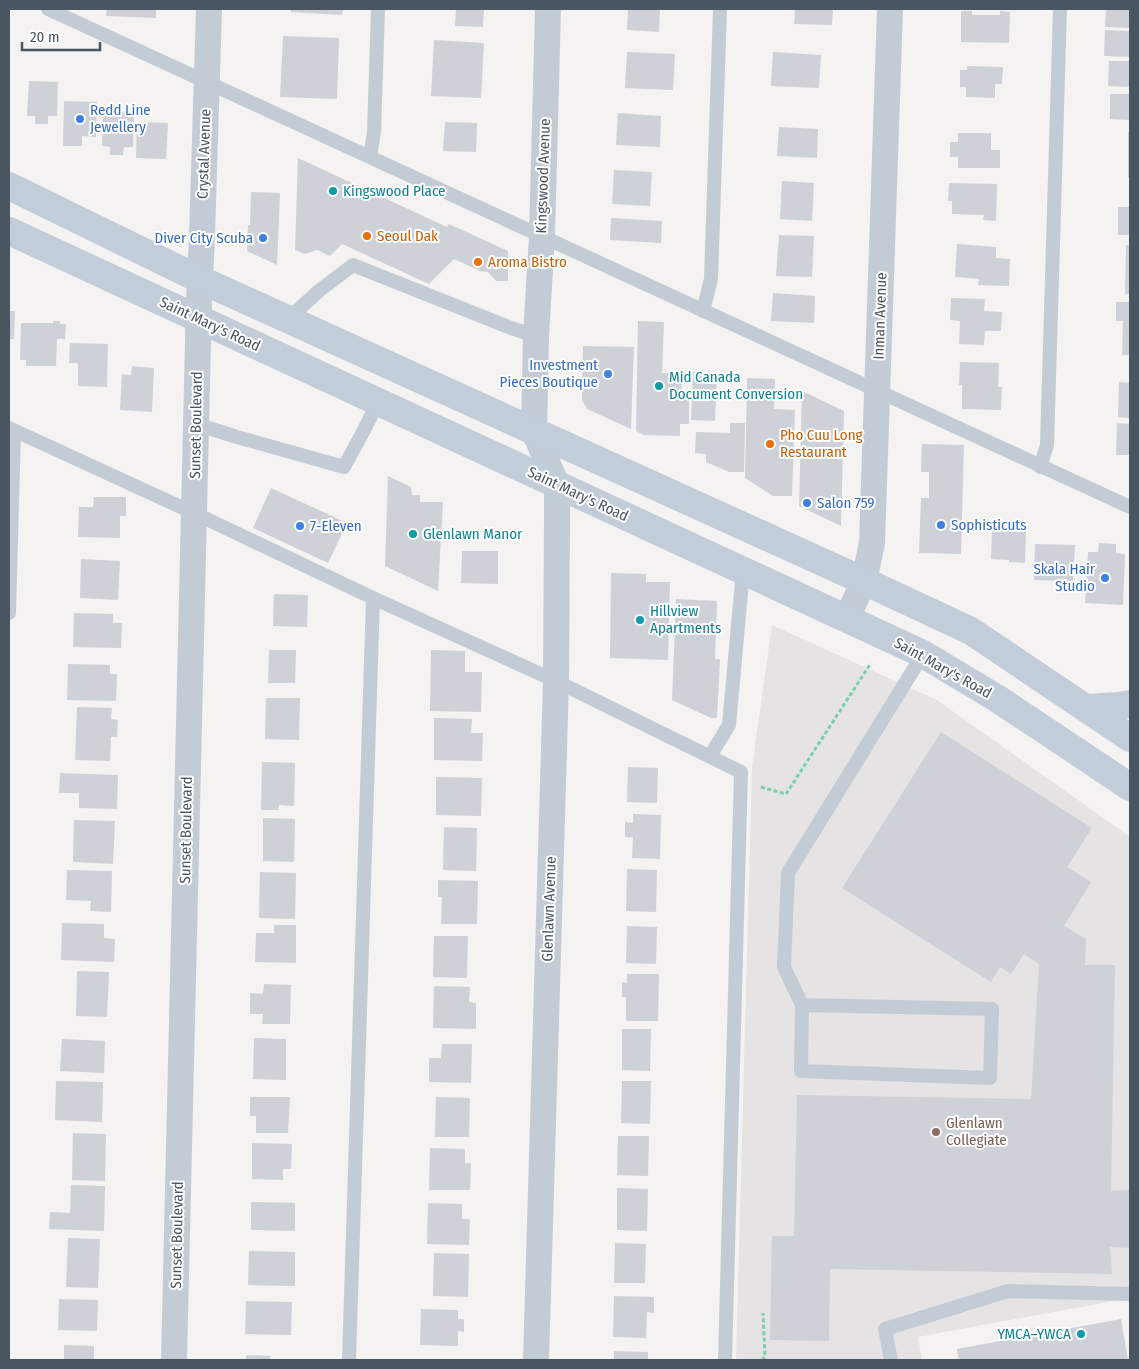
<svg xmlns="http://www.w3.org/2000/svg" width="1139" height="1369" font-family="'Fira Sans Condensed',sans-serif">
<style>
.education{fill:#e6e3e4}
.building{fill:#ced1d7}
.lines{fill:none;stroke-linecap:round;stroke-linejoin:round}
.path{stroke:#78d1a7;stroke-width:3;stroke-dasharray:4 2.5;stroke-linecap:butt}
.lane{stroke:#c3ccd4;stroke-width:14}
.street{stroke:#c3ccd4;stroke-width:26}
.secondary{stroke:#c3cdd9;stroke-width:28}
.shop-dot{fill:#3f7fe0;stroke:#fff;stroke-width:2}
.culture-dot{fill:#0f9aa8;stroke:#fff;stroke-width:2}
.food-dot{fill:#e8710a;stroke:#fff;stroke-width:2}
.education-dot{fill:#8d6e63;stroke:#fff;stroke-width:2}
.labels{text-anchor:middle;dominant-baseline:central;stroke-width:4;stroke-linejoin:round;paint-order:stroke}
.shop-label{font-size:15px;fill:#366cbe;stroke:#fff;text-anchor:start}
.street-label{font-size:15px;fill:#495561;stroke:#fff}
.culture-label{font-size:15px;fill:#0d838f;stroke:#fff;text-anchor:start}
.food-label{font-size:15px;fill:#c56008;stroke:#fff;text-anchor:start}
.education-label{font-size:15px;fill:#785e54;stroke:#fff;text-anchor:start}
</style>
<rect width="100%" height="100%" fill="#f5f2f2"/>
<path class="education" d="M772 625 937 700 1130 837V1298L918 1337 922 1360H736L752 767Z"/>
<path class="building" d="M107 9H156V18L106 16Z
M291 9H343L342 15 291 12Z
M456 9H484L483 27 455 26Z
M628 9H660L659 32 627 30Z
M795 9H833L832 25 794 24Z
M1106 9H1130V28L1105 27Z
M961 11H972V15H1000V11L1010 12 1009 43 961 42Z
M1105 30 1130 31V57L1104 56Z
M283 36 339 38 337 99 280 97Z
M434 40 484 43 481 98 431 96Z
M627 52 675 54 673 90 625 88Z
M773 52 821 55 819 88 771 86Z
M1109 61H1130V87L1108 86Z
M967 66 1003 67 1002 84H995V98L966 97V87H960V70H967Z
M29 81 58 82 57 116H48V124H35V116H27Z
M1110 94H1130V120L1110 119Z
M64 101 97 102 96 137 82 136V146H63Z
M103 111 134 112 133 147H124L123 155H110V147L102 146Z
M618 113 661 116 660 147 616 145Z
M137 122 168 123 166 159 136 158Z
M445 122 477 123 476 152 443 151Z
M779 127 818 129 817 158 777 156Z
M1128 132H1130V177H1128Z
M958 133H991V150H1000V168H958V157H950V142H958Z
M298 158 447 227 449 224 508 251V281H496L488 272 480 271 454 259 429 284 342 244 330 256 317 250 305 254 295 250Z
M614 170 652 172 650 206 612 204Z
M782 181 814 183 812 221 780 219Z
M949 183 997 184 996 221 983 220 984 215 952 214V201H948Z
M251 192 280 193 277 265 247 251 248 225H250Z
M1118 207H1130V235H1118Z
M611 218 662 221 661 243 610 240Z
M779 235 814 236 812 277 776 276Z
M957 244 996 247V258L1010 259 1009 286 978 285 979 279 955 277Z
M1126 245H1130V294H1125Z
M773 293 815 296 814 323 771 321Z
M951 298 985 299 984 311 1002 312 1001 331H985L984 345 959 344 960 321 950 320Z
M1116 302H1130V355H1122L1123 321H1116Z
M9 311H15L14 339H9Z
M53 321H60V324H66L65 339H57L56 366H26V360H20L21 323H53Z
M638 321 664 322 662 373H682L681 399H689V424H680V436L644 435 636 431Z
M70 343 108 344 107 387 78 386V363H69Z
M583 346 634 347 631 429 587 409 582 400Z
M960 362 999 363 998 387H1002L1001 410 962 409V385H959Z
M132 366 154 368 152 412 120 410 122 374 131 375Z
M693 372 717 373 715 421 691 420Z
M747 378 775 379 774 409 795 410 792 496H773L745 478Z
M1119 382 1130 383V418L1118 417Z
M802 391 844 411 841 526 799 506Z
M730 423H745L744 472H729L706 462V454L695 453 696 432 730 433Z
M1117 423 1130 424V455H1116Z
M922 444 964 445 961 554 919 553 921 498H929V472H921Z
M388 476 411 487 412 495H420V502H443L438 591 385 566Z
M271 488 347 523 328 563 253 528Z
M94 497H126V516H120V538L78 537 79 507H93Z
M992 530 1026 531 1025 563 1009 562V560L991 559Z
M1099 543 1116 544V553L1125 554 1123 605 1085 603 1088 552H1098Z
M1035 544 1075 545 1073 581 1034 580Z
M462 551H498V584L461 583Z
M81 559 120 561 118 600 80 598Z
M611 573 646 574V582H670L668 660 610 658Z
M274 594 308 595 307 627 273 626Z
M676 599 717 601 715 659H720L717 718H711L672 700Z
M74 613 113 614V623H122L121 648 73 647Z
M269 650H296L295 683H268Z
M431 650 465 651V672H482L481 712 430 711Z
M68 664 110 665V674H117L116 701 67 700Z
M266 698H300L299 740 265 739Z
M77 707 112 708 111 719 118 720 117 737H111L110 761 75 760Z
M434 718 472 719 471 733H483L482 761 434 760Z
M941 732 1092 828 1067 867 1091 882 1064 926 1086 939 1085 965H1115L1111 1191 1130 1190V1248L1110 1247 1112 1274 830 1269 829 1341 770 1340 772 1236H794L797 1095 1031 1099 1039 964 1024 954 1011 974 1000 967 991 982 842 888Z
M262 762 295 763 294 806 279 805 278 810H261Z
M628 767 658 768 657 803 627 802Z
M60 773 118 775 117 809 79 808V793H59Z
M436 777 482 778 481 816 436 815Z
M633 814 661 815 660 859 632 858 633 837H625V822L633 823Z
M263 818 295 819 294 862 263 861Z
M74 820 115 821 113 864 73 862Z
M444 827 477 828 476 871 443 870Z
M627 869 657 870 656 912 626 911Z
M67 870 112 871 111 912 90 911 91 901 66 900Z
M260 872 296 873 295 919 259 918Z
M438 880 478 881 477 924H441L442 897H438Z
M62 923 104 924V938L115 939 114 962 61 960Z
M274 925H296V963L255 962 256 933H274Z
M627 926 657 927 656 964 626 963Z
M434 936H468L467 978 433 977Z
M77 971 109 972 107 1017 76 1016Z
M627 974H659L658 1021H626V997H622V982L627 983Z
M264 984 291 985 290 1024H262L263 1014H250V993L263 994Z
M434 986 470 987 469 1002 476 1003V1029L433 1028Z
M622 1029H651L650 1071 622 1070Z
M254 1038 286 1039V1080L253 1079Z
M62 1039 105 1041 104 1073 60 1071Z
M442 1044H472L471 1083 429 1082V1058H441Z
M56 1081 103 1082 102 1122 55 1120Z
M622 1081H651L650 1124 621 1123Z
M250 1097H290L288 1133H256V1116H250Z
M436 1097 470 1098 469 1137H435Z
M73 1133 106 1134 105 1181 72 1180Z
M618 1136H649L648 1176 617 1175Z
M252 1143 292 1144 291 1169H283V1180L252 1179Z
M430 1148 465 1149V1163H471L470 1190H429Z
M71 1185 105 1186 104 1231 49 1229 50 1212 70 1213Z
M617 1188 648 1189 647 1231 617 1230Z
M251 1202 295 1203V1231L251 1230Z
M428 1203 462 1204V1219H470L469 1245 427 1244Z
M68 1238 100 1239 98 1288 66 1287Z
M615 1243 646 1244 645 1283H614Z
M249 1251 295 1252V1286L248 1285Z
M434 1253 469 1254 468 1297 433 1296Z
M614 1296 654 1297V1313L647 1312 646 1338 613 1337Z
M59 1299 98 1300 97 1331 58 1330Z
M246 1301 292 1302 291 1335 245 1334Z
M421 1309 458 1310V1319H464V1332L458 1331V1346L420 1345Z
M1121 1319 1128 1360H959L957 1349Z
M64 1345 94 1346V1360H64Z
M614 1351 648 1352V1360H614Z
M246 1355 270 1356V1360H246Z"/>
<g class="lines">
<path class="path" d="M761 787 786 794 871 663
M762 1360 765 1357 763 1313"/>
<path class="lane" d="M48 9C409 175 769 343 1130 507
M370 157 374 132 378 9
M703 311 711 279 720 9
M288 319 320 290 353 265 511 328 536 336
M196 424 237 437 344 467 364 430 378 402
M9 428 194 513 373 598 556 681 741 772 725 1360
M1040 467 1047 445 1060 9
M9 613 14 431
M710 756 729 725 743 570
M802 1005 801 1071 990 1078 992 1009 802 1005 784 967 788 873 923 654
M349 1360 373 598
M891 1360 885 1329 1008 1291 1130 1294"/>
<path class="street" d="M847 618 864 581 872 543 890 9
M174 1360 199 299 202 236 209 9
M536 1360 556 681 557 520V485L534 431 536 336 542 236 548 9"/>
<path class="secondary" d="M9 186 199 279 864 581 971 631 1130 738
M9 231 923 654 998 699 1130 787
M1087 708 1119 706 1130 704"/>
</g>
<g class="shop-dot">
<circle cx="80" cy="119" r="5"/>
<circle cx="263" cy="238" r="5"/>
<circle cx="608" cy="374" r="5"/>
<circle cx="807" cy="503" r="5"/>
<circle cx="941" cy="525" r="5"/>
<circle cx="300" cy="526" r="5"/>
<circle cx="1105" cy="578" r="5"/>
</g>
<g class="culture-dot">
<circle cx="333" cy="191" r="5"/>
<circle cx="659" cy="386" r="5"/>
<circle cx="413" cy="534" r="5"/>
<circle cx="640" cy="620" r="5"/>
<circle cx="1081" cy="1334" r="5"/>
</g>
<g class="food-dot">
<circle cx="367" cy="236" r="5"/>
<circle cx="478" cy="262" r="5"/>
<circle cx="770" cy="444" r="5"/>
</g>
<circle class="education-dot" cx="936" cy="1132" r="5"/>
<g class="labels">
<g class="shop-label">
<text x="90" y="110">Redd Line<tspan x="90" dy="17">Jewellery</tspan></text>
<text x="253" y="238" text-anchor="end">Diver City Scuba</text>
<text x="598" y="365" text-anchor="end">Investment<tspan x="598" dy="17">Pieces Boutique</tspan></text>
<text x="817" y="503">Salon 759</text>
<text x="951" y="525">Sophisticuts</text>
<text x="310" y="526">7-Eleven</text>
<text x="1095" y="569" text-anchor="end">Skala Hair<tspan x="1095" dy="17">Studio</tspan></text>
</g>
<g class="street-label">
<text transform="translate(204 154) rotate(-88)">Crystal Avenue</text>
<text transform="translate(543 176) rotate(-88)">Kingswood Avenue</text>
<text transform="translate(880 316) rotate(-88)">Inman Avenue</text>
<text transform="translate(210 324) rotate(25)">Saint Mary's Road</text>
<text transform="translate(196 425) rotate(-89)">Sunset Boulevard</text>
<text transform="translate(578 494) rotate(25)">Saint Mary's Road</text>
<text transform="translate(943 668) rotate(29)">Saint Mary's Road</text>
<text transform="translate(186 830) rotate(-89)">Sunset Boulevard</text>
<text transform="translate(549 909) rotate(-88)">Glenlawn Avenue</text>
<text transform="translate(177 1235) rotate(-89)">Sunset Boulevard</text>
</g>
<g class="culture-label">
<text x="343" y="191">Kingswood Place</text>
<text x="669" y="377">Mid Canada<tspan x="669" dy="17">Document Conversion</tspan></text>
<text x="423" y="534">Glenlawn Manor</text>
<text x="650" y="611">Hillview<tspan x="650" dy="17">Apartments</tspan></text>
<text x="1071" y="1334" text-anchor="end">YMCA–YWCA</text>
</g>
<g class="food-label">
<text x="377" y="236">Seoul Dak</text>
<text x="488" y="262">Aroma Bistro</text>
<text x="780" y="435">Pho Cuu Long<tspan x="780" dy="17">Restaurant</tspan></text>
</g>
<g class="education-label">
<text x="946" y="1123">Glenlawn<tspan x="946" dy="17">Collegiate</tspan></text>
</g>
</g>
<rect width="1139" height="1369" fill="none" stroke="#495561" stroke-width="20"/>
<path d="M22 42v8h78v-8" fill="none" stroke="#495561" stroke-width="2.5"/>
<text x="30" y="42" font-size="15" fill="#495561" stroke="#ffffff" stroke-width="4" paint-order="stroke">20 m</text>
</svg>
